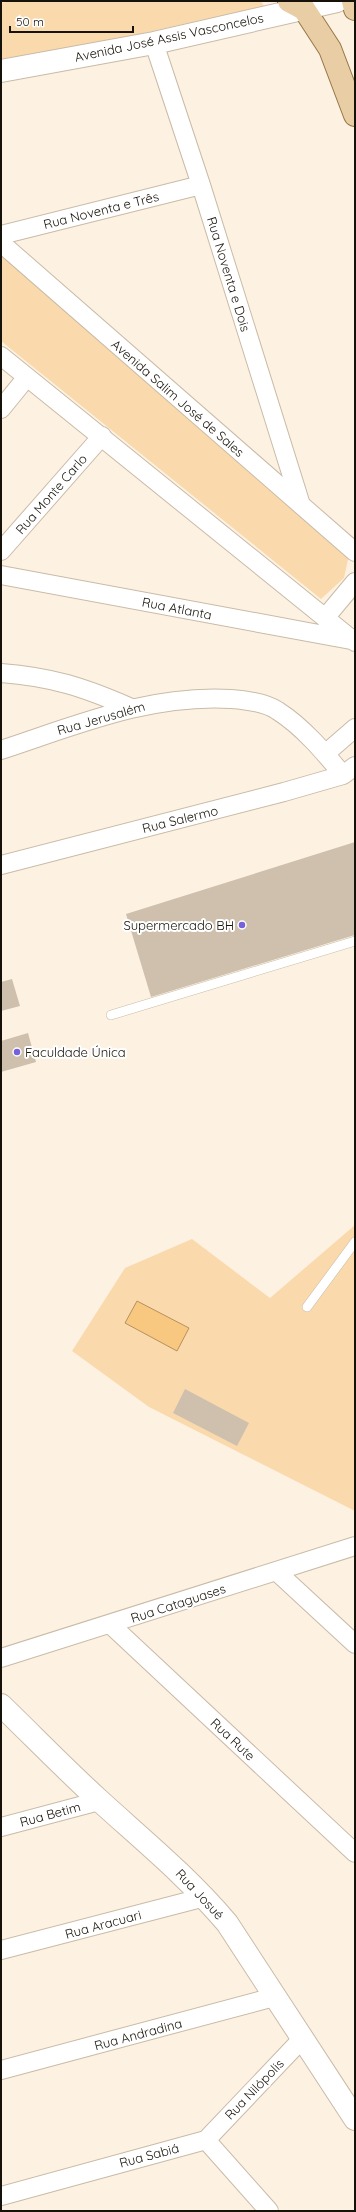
<svg xmlns="http://www.w3.org/2000/svg" width="356" height="2212" font-family="Quicksand,sans-serif">
<style>
.green{fill:#fadaad}
.water{fill:#f9c880;stroke:#b5915d}
.building{fill:#cec0ac}
.lines{fill:none;stroke-linecap:round;stroke-linejoin:round}
.service-casing{stroke:#c9bba7;stroke-width:10}
.minor-casing{stroke:#c9bba7;stroke-width:20}
.tertiary-casing{stroke:#c9bba7;stroke-width:24}
.primary-casing{stroke:#967646;stroke-width:24}
.service{stroke:#fff;stroke-width:9}
.minor{stroke:#fff;stroke-width:18}
.tertiary{stroke:#fff;stroke-width:22}
.primary{stroke:#e9cda4;stroke-width:22}
.poi-dot{fill:#7461db;stroke:#fff;stroke-width:1.5}
.labels{text-anchor:middle;dominant-baseline:central;stroke-width:4;stroke-linejoin:round;paint-order:stroke}
.street-label{font-size:13px;fill:#16120a;stroke:#fff}
.poi-label{font-size:13px;fill:#16120a;stroke:#fff;text-anchor:end}
</style>
<rect width="100%" height="100%" fill="#fdf1e1"/>
<path class="green" d="M12 1H261L264 6 1 65V3Z
M1 254 337 543 348 559 344 578 321 599 1 341Z
M355 1225V1511L149 1407 72 1351 125 1268 192 1239 270 1298Z"/>
<path class="water" d="M137 1301 189 1328 177 1351 125 1323Z"/>
<path class="building" d="M355 842V935L151 997 126 914Z
M12 979 20 1006 1 1011V982Z
M28 1033 36 1062 1 1072V1041Z
M185 1389 249 1423 237 1446 173 1413Z"/>
<g class="lines">
<g class="service-casing">
<path id="service" d="M111 1015 355 941
M307 1307 355 1242"/>
</g>
<g class="minor-casing">
<path id="minor" d="M154 43 201 185 301 505
M1 235 201 185
M1 243 355 552
M1 356 355 642
M1 409 27 377
M1 551 102 436
M1 575 351 640
M325 618 355 582
M1 673C52 677 83 687 129 707
M1 750C77 725 150 694 231 699 246 700 265 702 278 711 303 727 324 752 343 775
M325 754 355 728
M1 865 284 792 343 775 355 766
M276 1571 355 1644
M111 1625 355 1853
M1 1658 355 1546
M1 1827 99 1801
M1 1950 205 1897
M1 2070 274 1997
M206 2140 302 2039
M206 2140 269 2211
M1 2196 206 2140"/>
</g>
<g class="tertiary-casing">
<path id="tertiary" d="M1 71 154 43 337 1
M1 1705C34 1737 66 1770 100 1801 144 1841 188 1877 227 1923L355 2119"/>
</g>
<g class="primary-casing">
<path id="primary" d="M289 1 304 9 330 49 355 115
M353 1 355 9"/>
</g>
<use href="#service" class="service"/>
<use href="#minor" class="minor"/>
<use href="#tertiary" class="tertiary"/>
<use href="#primary" class="primary"/>
</g>
<g class="poi-dot">
<circle cx="242" cy="925" r="4"/>
<circle cx="17" cy="1052" r="4"/>
</g>
<g class="labels">
<g class="street-label">
<text transform="translate(169 37) rotate(-12)">Avenida José Assis Vasconcelos</text>
<text transform="translate(101 210) rotate(-14)">Rua Noventa e Três</text>
<text transform="translate(229 274) rotate(73)">Rua Noventa e Dois</text>
<text transform="translate(178 398) rotate(41)">Avenida Salim José de Sales</text>
<text transform="translate(51 494) rotate(-49)">Rua Monte Carlo</text>
<text transform="translate(177 608) rotate(11)">Rua Atlanta</text>
<text transform="translate(101 718) rotate(-16)">Rua Jerusalém</text>
<text transform="translate(180 819) rotate(-14)">Rua Salermo</text>
<text transform="translate(178 1603) rotate(-18)">Rua Cataguases</text>
<text transform="translate(233 1739) rotate(43)">Rua Rute</text>
<text transform="translate(50 1814) rotate(-15)">Rua Betim</text>
<text transform="translate(200 1894) rotate(47)">Rua Josué</text>
<text transform="translate(103 1924) rotate(-15)">Rua Aracuari</text>
<text transform="translate(138 2034) rotate(-15)">Rua Andradina</text>
<text transform="translate(254 2089) rotate(-46)">Rua Nilópolis</text>
<text transform="translate(149 2155) rotate(-15)">Rua Sabiá</text>
</g>
<g class="poi-label">
<text x="234" y="925">Supermercado BH</text>
<text x="25" y="1052" text-anchor="start">Faculdade Única</text>
</g>
</g>
<rect width="356" height="2212" fill="none" stroke="#16120a" stroke-width="4"/>
<path d="M10 26v6h123v-6" fill="none" stroke="#16120a" stroke-width="2"/>
<text x="16" y="26" font-size="12" fill="#16120a" stroke="#ffffff" stroke-width="3" paint-order="stroke">50 m</text>
</svg>
